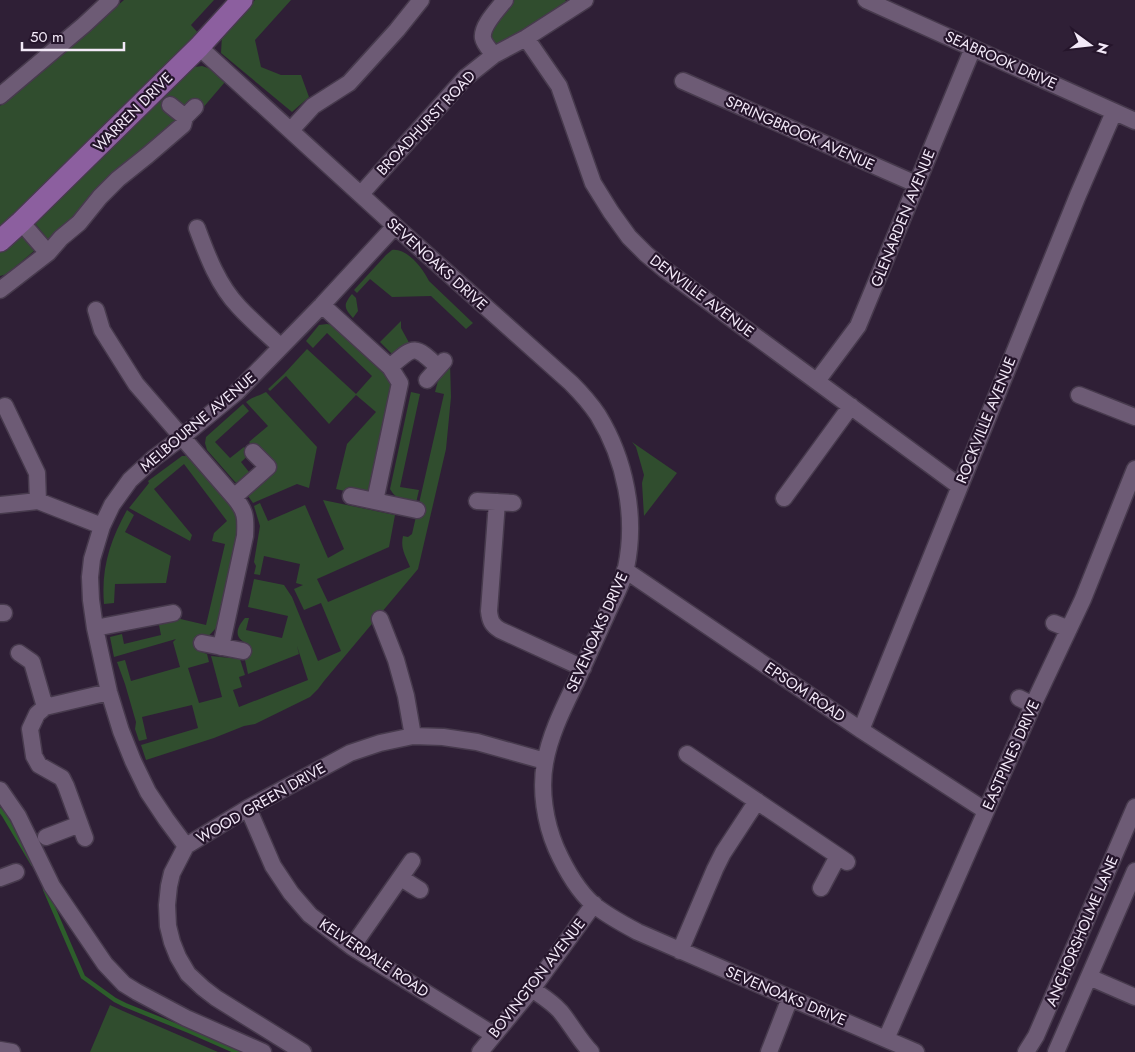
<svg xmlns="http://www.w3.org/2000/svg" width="1135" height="1052" font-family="Jost,sans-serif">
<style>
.green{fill:#304d2e}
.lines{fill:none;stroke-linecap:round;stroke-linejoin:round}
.stream{stroke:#2d5e2b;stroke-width:4.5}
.minor-casing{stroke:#473a4d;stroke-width:19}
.major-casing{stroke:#473a4d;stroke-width:24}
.minor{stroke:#6d5b75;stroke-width:16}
.major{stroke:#8c5f9f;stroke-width:21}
.labels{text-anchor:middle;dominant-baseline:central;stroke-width:4.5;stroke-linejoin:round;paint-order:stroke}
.street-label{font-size:15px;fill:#f3e9f8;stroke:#25152b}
</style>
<rect width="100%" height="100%" fill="#2f1f36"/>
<path class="green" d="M124 0H214L191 25 199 34 0 229V106Z
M255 0H291L255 40 261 67 281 75H301L309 97 292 112 221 53 222 35Z
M505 0H565L570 4 490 50 486 24Z
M202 66 211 69 225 82 201 110 54 247 34 222 188 70 195 67Z
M24 235 32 242 34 251 7 274 0 276V252L15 238Z
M392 250C408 248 423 269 429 281L473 323 466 329 431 296 392 297 370 279 357 293 354 290 386 255Z
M352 294 356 298 358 311 353 318C344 308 343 305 352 294Z
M401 321V328L413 350 398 360 380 342Z
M327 324 332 325 386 372 392 381 371 491 362 495 336 489 347 444 376 412 356 395 329 424 286 376 270 391 268 389 284 374 307 349 356 394 372 376 327 333 313 348 306 341 319 325Z
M450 363 451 397 446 449 418 569 324 681 318 689 310 697 255 724 244 726 214 738 146 760 141 745 198 728 192 705 142 717 147 739 139 741 135 729 136 722 125 684 117 662 125 660 131 681 180 667 173 642 176 639 114 657 110 637 122 634 124 644 161 635 158 620 172 617 206 625 225 544 212 541 214 533 227 521 184 464 154 489 192 535 190 541 129 508 149 483 148 481 182 456H187L193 458 231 503 239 522 222 612 217 627 202 643 199 651 207 654 209 662 188 668 199 703 222 697 211 656 240 659 245 675 239 677 242 687 233 690 239 707 308 680 297 646 299 654 248 674 243 651 246 643C233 637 237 627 245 618H249L246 630 282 638 288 616 248 607 254 579 284 585 292 597 318 661 341 651 321 603 304 610 294 589 303 585 296 583 300 564 264 556 260 575 254 574 256 566 254 562 260 526 254 506 260 503 268 521 305 505 328 558 344 549 323 500 395 515 389 547 317 579 328 602 410 567C406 556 400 549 403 536L408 537 412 534 444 394 435 392 439 377Z
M266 392 317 447 309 488 297 484 253 503 246 493 274 469 249 442 268 426 246 402C252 397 259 396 266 392Z
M411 392 420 394 400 487 419 490 416 503C404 500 397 501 390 489Z
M243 404 249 411 215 442 230 458 244 447 251 453 241 462 249 472 236 483 207 450 205 443 206 437Z
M632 442 677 473 644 516 642 483 644 475 636 447Z
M127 510 134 515 125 532 171 556 166 583 115 584 114 603 104 604C101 568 110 541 127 510Z
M110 1005 123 1011 218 1052H90Z"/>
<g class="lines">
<path class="stream" d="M0 810 4 815 33 864
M45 889 83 977 115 1000 125 1005 189 1031 237 1052"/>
<g class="minor-casing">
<path id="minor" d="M866 0 1135 121
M526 38 559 86 593 183 611 212 629 237 646 254 664 269 959 486
M199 47 395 226 571 383C581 393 590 403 598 415 625 459 637 516 626 568 623 583 612 602 606 616 596 638 586 660 576 682 564 707 550 734 545 763 540 790 545 822 556 848 565 868 576 889 593 904 606 915 623 924 638 932L790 998 916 1052
M494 55C490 50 484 44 483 38 481 26 498 9 505 0
M683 81 916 184
M0 96 84 25 111 0
M170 105 185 117
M291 130 313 106 349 83 397 30 421 0
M361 194 465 78 494 55 526 38 585 0
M21 222 48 253
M197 228C207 255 218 285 239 307 252 321 267 334 281 347
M0 290 48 253 61 238 79 223 100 197 118 179 148 155 183 125 185 117 195 107
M322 305 390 367 400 383 375 501
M96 310 102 330 136 384 234 497C246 511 246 518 245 536L221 647
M390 367C414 346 414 344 438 367
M427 380 444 361
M817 381 858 326 973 48
M1079 395 1135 417
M5 406 37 473 38 501
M351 496 417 510
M234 497 268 467 253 452
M784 498 851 406
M477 501 513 503
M497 502 489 611C490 621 492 625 500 630L583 668
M0 505 38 501 102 526
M625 570 861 730 986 811
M0 613H4
M380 619 396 660 406 696 413 736
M1054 623 1069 629
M95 628 173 613
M202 643 243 651
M19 653 32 662 45 707
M1019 698 1033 705
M861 730 1078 195 1114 112
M687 754 847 862
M0 790 18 816 52 886 105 964 124 984 137 992 186 1018 263 1052
M248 808 273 866 291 893 310 915 352 947 494 1035
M46 837 80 824
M85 838 66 786 62 778 39 765 34 756 30 729 37 714 45 707 109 692
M186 846 166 819 148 792 133 761 121 731 109 692 95 628 91 600 90 577 92 559 102 526 112 505 130 480 154 458 182 437 237 392 322 305 395 226
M0 878 16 872
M401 878 420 890
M821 888 838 856
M352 947 412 861
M680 951 715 869 723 853 757 801
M1089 977 1135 997
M532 989C542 996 552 1002 560 1011 571 1024 579 1040 591 1052
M886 1039 986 811 1033 705 1083 599 1135 469
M0 1050 12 1052
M303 1052 216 998 203 988 188 974 178 957 172 942 168 926 167 905 169 886 172 873 186 846 248 808 350 753 380 743 413 736 443 737 477 742 545 761
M480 1052 532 989 594 904
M769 1052 790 998
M1026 1052 1036 1036 1135 807
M1056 1052 1135 871"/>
</g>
<g class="major-casing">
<path id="major" d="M0 241 21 222 199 47 242 0"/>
</g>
<use href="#minor" class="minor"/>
<use href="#major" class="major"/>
</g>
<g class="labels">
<g class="street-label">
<text transform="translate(1001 60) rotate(24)">SEABROOK DRIVE</text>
<text transform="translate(133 112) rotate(-45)">WARREN DRIVE</text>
<text transform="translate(426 123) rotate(-47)">BROADHURST ROAD</text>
<text transform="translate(800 133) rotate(24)">SPRINGBROOK AVENUE</text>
<text transform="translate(903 218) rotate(-68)">GLENARDEN AVENUE</text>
<text transform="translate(437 264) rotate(42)">SEVENOAKS DRIVE</text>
<text transform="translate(702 296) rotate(37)">DENVILLE AVENUE</text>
<text transform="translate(986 420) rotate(-68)">ROCKVILLE AVENUE</text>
<text transform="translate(198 422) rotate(-40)">MELBOURNE AVENUE</text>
<text transform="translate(597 632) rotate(-66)">SEVENOAKS DRIVE</text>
<text transform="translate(805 692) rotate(34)">EPSOM ROAD</text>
<text transform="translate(1011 755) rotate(-66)">EASTPINES DRIVE</text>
<text transform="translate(261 803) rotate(-30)">WOOD GREEN DRIVE</text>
<text transform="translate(1082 931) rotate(-67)">ANCHORSHOLME LANE</text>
<text transform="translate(374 958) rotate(34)">KELVERDALE ROAD</text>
<text transform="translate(537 978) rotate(-52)">BOVINGTON AVENUE</text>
<text transform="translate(786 996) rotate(23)">SEVENOAKS DRIVE</text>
</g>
</g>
<g transform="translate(1090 45) rotate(105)" stroke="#25152b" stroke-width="4" paint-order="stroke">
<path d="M0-4L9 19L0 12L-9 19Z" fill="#f3e9f8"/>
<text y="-8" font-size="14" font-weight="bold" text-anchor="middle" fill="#f3e9f8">N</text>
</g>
<path d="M22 42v8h102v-8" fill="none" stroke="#f3e9f8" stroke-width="2.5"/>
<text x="30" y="42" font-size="15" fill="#f3e9f8" stroke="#25152b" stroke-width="4" paint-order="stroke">50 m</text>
</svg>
